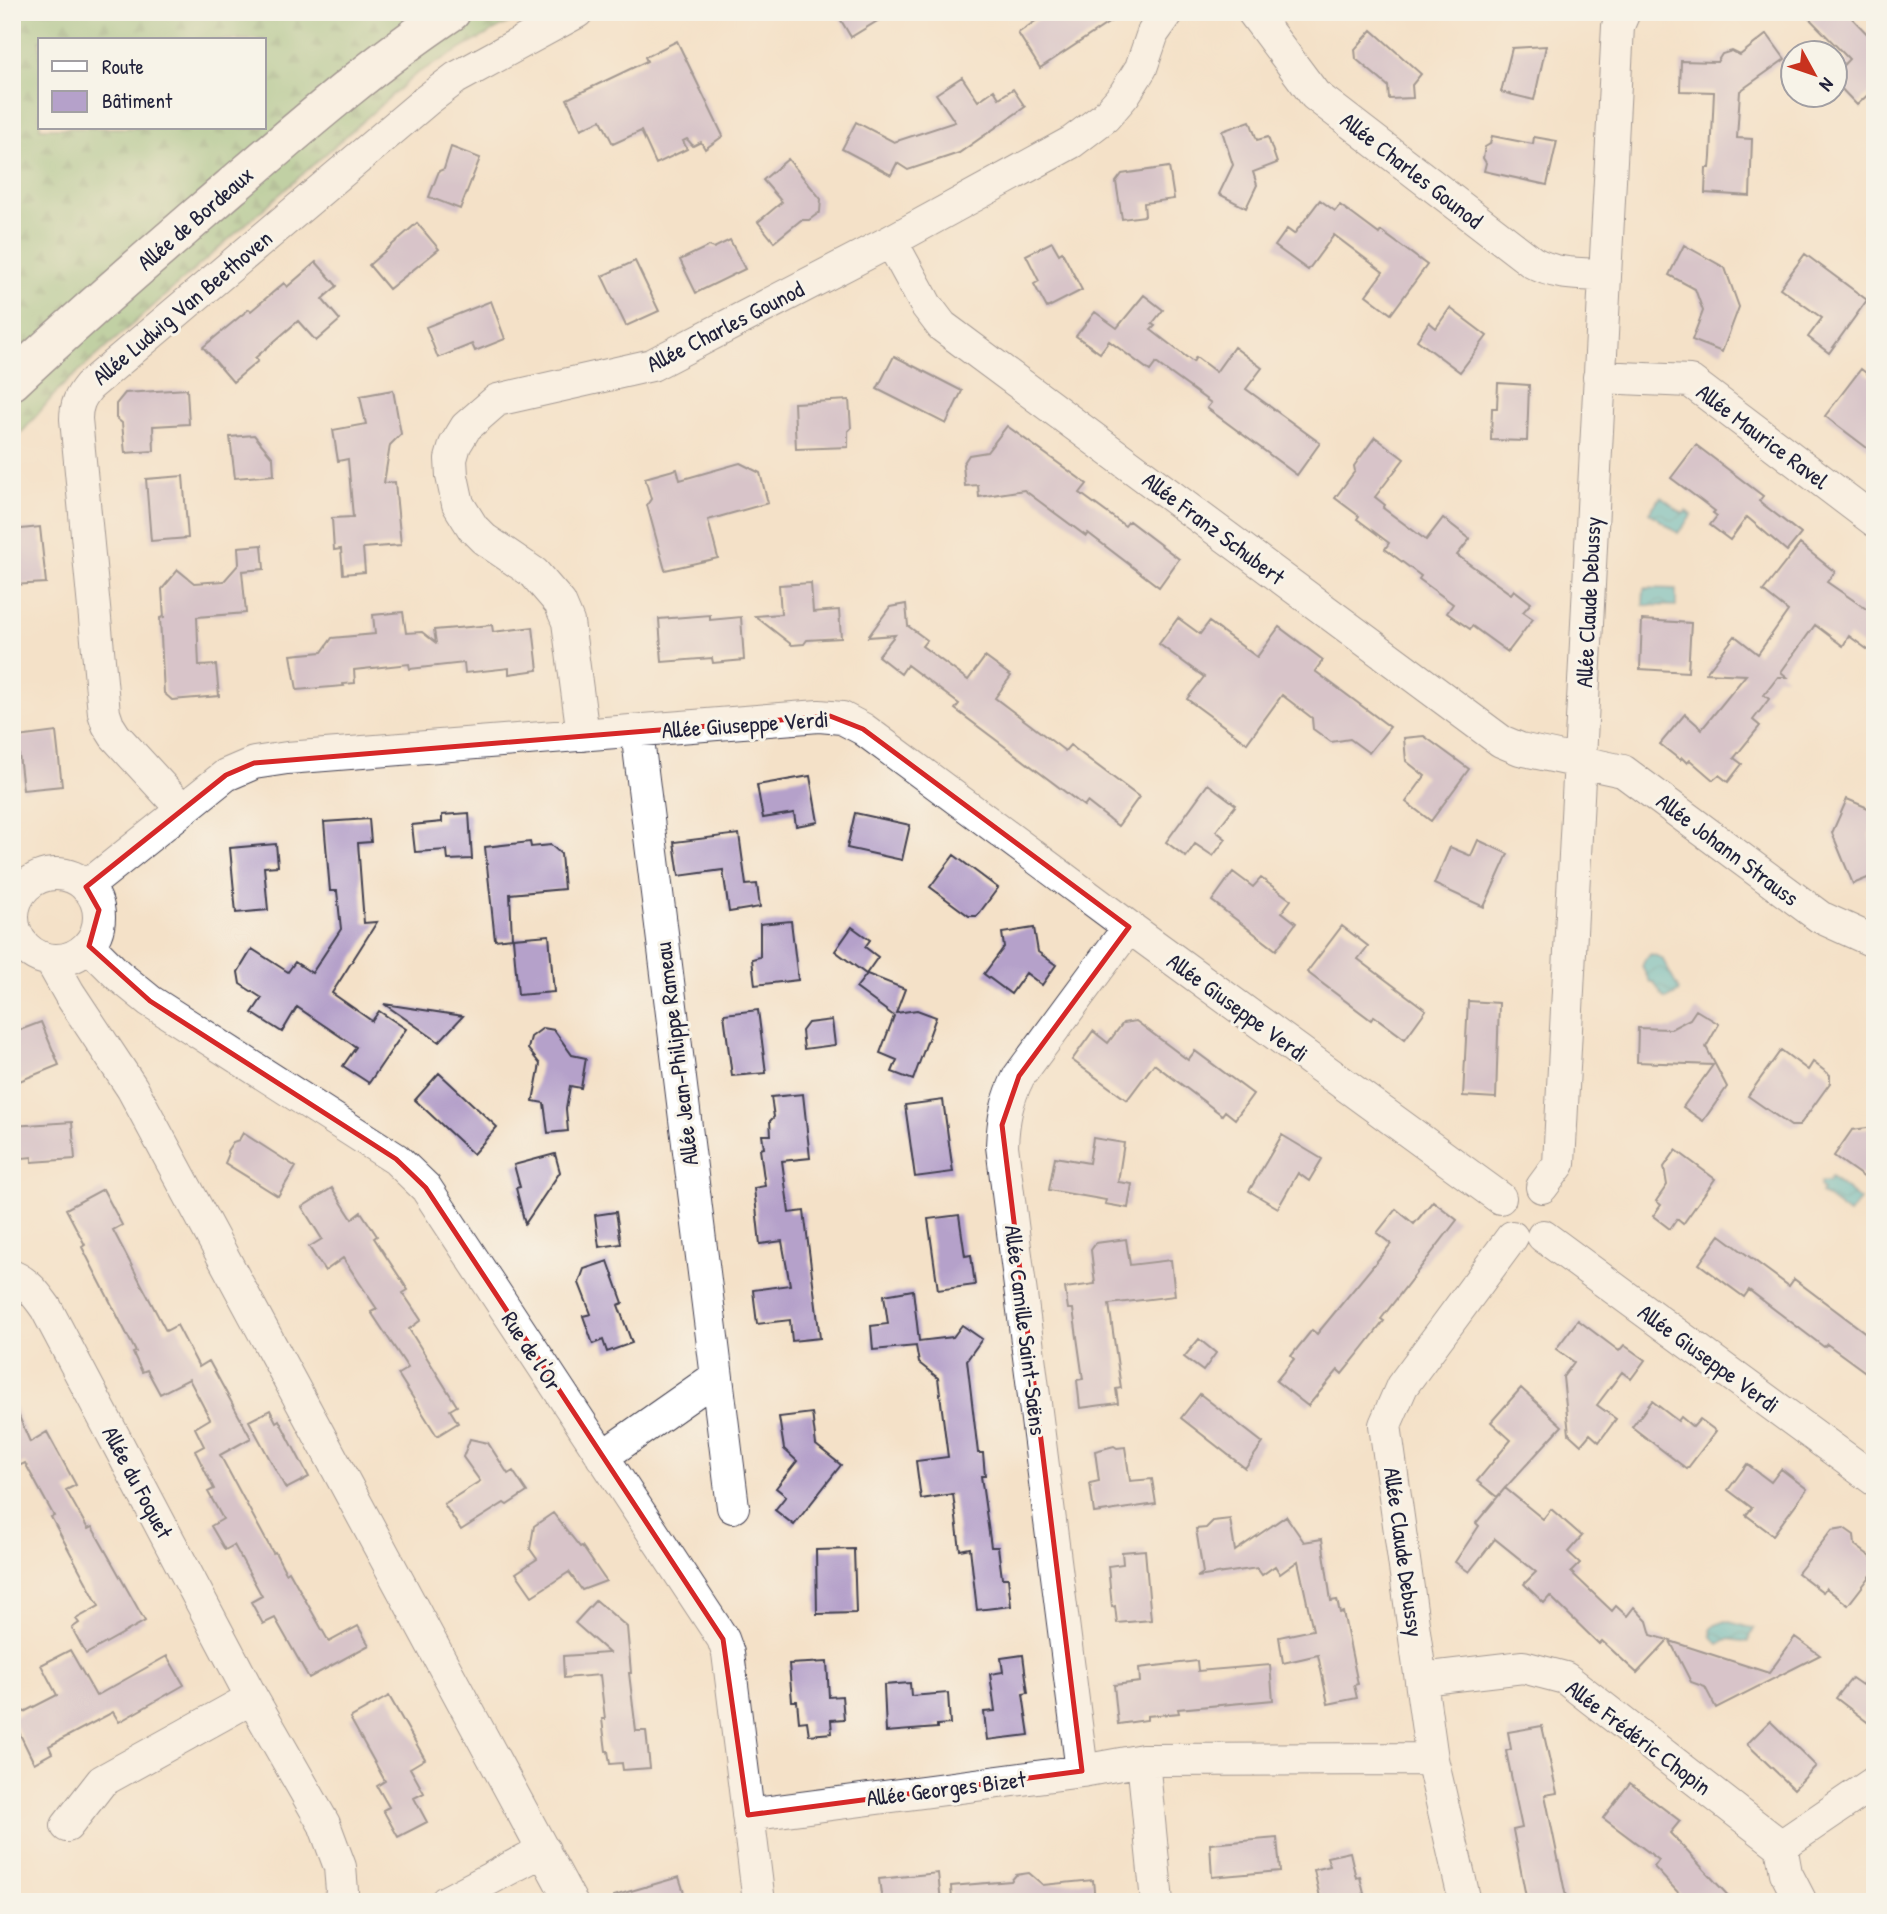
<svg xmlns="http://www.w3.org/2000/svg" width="1887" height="1914" font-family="'Patrick Hand',sans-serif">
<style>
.forest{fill:url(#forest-firs);stroke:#536e5a;stroke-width:2;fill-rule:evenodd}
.water{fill:url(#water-waves);stroke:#366e80;stroke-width:2}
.building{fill:#b5a1ca}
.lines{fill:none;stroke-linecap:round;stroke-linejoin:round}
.minor-casing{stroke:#423f50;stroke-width:34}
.major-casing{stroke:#423f50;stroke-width:41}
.minor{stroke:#fff;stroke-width:32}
.major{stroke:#fff;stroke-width:38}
.marked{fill:none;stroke:#d62828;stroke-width:5;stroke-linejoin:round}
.labels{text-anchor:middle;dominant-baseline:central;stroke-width:6;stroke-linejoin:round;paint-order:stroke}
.street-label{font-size:23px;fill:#22223b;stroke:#f7f3e8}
</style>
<defs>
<pattern id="forest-firs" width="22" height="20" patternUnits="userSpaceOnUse" patternTransform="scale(1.75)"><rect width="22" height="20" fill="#84bb78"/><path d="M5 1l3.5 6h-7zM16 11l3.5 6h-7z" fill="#6c9864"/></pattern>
<pattern id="water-waves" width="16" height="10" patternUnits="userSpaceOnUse" patternTransform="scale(1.75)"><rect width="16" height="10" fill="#4bb9c4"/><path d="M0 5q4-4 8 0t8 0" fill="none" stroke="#3e96a0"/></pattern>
</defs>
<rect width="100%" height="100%" fill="#f7f3e8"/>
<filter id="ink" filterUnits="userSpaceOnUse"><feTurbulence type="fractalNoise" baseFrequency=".0143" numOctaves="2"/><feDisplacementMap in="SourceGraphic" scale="14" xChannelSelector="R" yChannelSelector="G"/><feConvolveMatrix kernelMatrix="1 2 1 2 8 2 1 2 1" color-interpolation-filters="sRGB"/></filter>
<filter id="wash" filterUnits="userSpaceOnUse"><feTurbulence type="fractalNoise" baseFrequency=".00686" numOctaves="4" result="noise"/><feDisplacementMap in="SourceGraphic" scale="28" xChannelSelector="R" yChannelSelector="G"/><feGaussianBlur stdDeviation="1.57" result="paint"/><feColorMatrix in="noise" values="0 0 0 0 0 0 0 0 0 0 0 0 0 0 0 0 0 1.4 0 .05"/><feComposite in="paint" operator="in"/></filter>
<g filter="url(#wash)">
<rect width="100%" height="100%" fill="#f4e1c8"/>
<path class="forest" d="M12 12H528L416 74 59 389 12 444ZM40 40H264V128H40Z"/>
<path class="water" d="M1661 497 1683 514 1686 511 1692 515 1678 533 1649 512Z
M1644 588 1676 589V606L1643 605Z
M1651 954 1662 958 1679 990 1678 993 1666 999 1663 997 1654 982H1650L1642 967 1645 959Z
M1831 1177 1860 1200 1849 1214 1821 1193 1823 1190 1820 1186 1821 1182H1828Z
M1726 1621 1754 1629 1748 1642 1728 1639 1719 1644 1712 1637 1711 1630 1715 1625Z"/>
<g id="blocks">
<path class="building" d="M836 12H892L851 37Z
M1049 12H1125L1040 68 1018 33Z
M1803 12H1846L1875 42V88L1857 105 1835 82V74L1849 59Z
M1372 30 1421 74 1412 85 1413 98 1389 99 1388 86 1356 59 1355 49Z
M1767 34 1785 59 1740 91 1737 138 1752 139 1750 196 1705 193 1706 168H1710L1711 157 1714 92 1680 91 1681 61 1717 62 1722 54 1732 51 1740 55Z
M677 41 723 136 705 149 701 142 693 146 687 139 683 141 687 149 656 164 641 131 613 144 601 120 581 129 567 99 647 61 645 57Z
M1546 46 1534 100 1501 92 1512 48Z
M962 77 978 101 994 90 999 98 1013 89 1025 107 959 153 908 170 897 163 891 175 842 149 856 122 894 142 955 122 936 94Z
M1250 121 1257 140 1268 137 1277 163 1253 172 1257 185 1246 208 1219 194 1233 165 1222 131Z
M1492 136 1533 144 1534 137 1557 141 1547 185 1484 171 1486 163 1483 158 1485 147 1490 144Z
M451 147 480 158 460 209 429 197 439 171 444 169Z
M788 159 821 199 820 212 809 220H801L774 242 758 222 782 202 763 180Z
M1169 167 1174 199 1144 203 1145 216 1122 219 1116 182 1122 174Z
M1320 200 1335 211 1340 205 1379 234 1381 231 1427 265 1391 314 1366 295 1383 272 1334 235 1308 270 1275 246 1287 229 1294 234Z
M417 223 439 249 389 289 369 265Z
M730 240 745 269 696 293 680 260 709 246 714 248Z
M1052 242 1059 254 1062 252 1082 290 1047 308 1034 284 1039 281 1026 255Z
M1684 245 1725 268 1739 307 1722 352 1692 340 1703 311 1695 289 1669 275Z
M1805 254 1867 300 1829 353 1808 337 1822 318 1780 288Z
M635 261 659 311 626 326 602 276Z
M316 262 337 286 322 299 340 320 316 341 298 321 255 358 258 361 233 382 203 347 249 309 251 311 284 283 287 287Z
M1144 295 1163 310 1152 324 1155 326 1151 330 1193 362 1196 357 1216 372 1234 347 1262 368 1246 389 1320 443 1297 475 1207 408 1211 403 1156 363 1150 371 1109 341 1100 353 1076 336 1095 312 1117 328Z
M491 301 505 339 475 351 472 344 438 358 426 327Z
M1450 308 1487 336 1460 372 1417 340 1429 322 1436 328Z
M894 356 962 391 946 424 877 389Z
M1861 369 1875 380V454L1825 416Z
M1498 383 1529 385 1527 441 1491 440 1492 408H1497Z
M187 389 189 424 153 426 154 451 125 453 122 423 116 418V404L125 393Z
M393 390 401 434 390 445 384 483 395 482 401 545 363 548 365 572 343 574 341 549 334 550 332 518 353 517 348 459 338 461 333 430 366 424 360 396Z
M849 400 851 428 848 431V447L796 449 794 403Z
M1007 426 1087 484 1080 493 1125 526 1129 521 1179 559 1159 587 1088 533 1086 536 1024 490 979 497 978 485 965 486 963 464 969 455 987 452Z
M254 435 273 458 274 475 235 478 230 437Z
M1375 437 1404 459 1375 497 1385 505 1383 508 1426 540 1443 518 1470 539 1457 555 1511 594 1514 590 1531 603 1523 612 1533 619 1508 652 1472 626 1470 629 1447 613 1453 604 1419 579 1421 576 1385 549 1389 543 1357 519 1359 516 1335 498 1355 471 1354 466Z
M1696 445 1763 496 1759 501 1801 534 1787 551 1747 517 1730 540 1710 525 1717 516 1713 513 1715 511 1671 478Z
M740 463 760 473 768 503 708 520 718 558 665 570 647 505 651 499 645 478 677 469 680 480Z
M183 476 188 538 151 541 146 479Z
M40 527 46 583 12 585V556H15L12 530Z
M1800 544 1835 572 1827 582 1875 615V655L1849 636 1843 646 1815 625 1781 672 1787 677H1778L1764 695 1769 699 1753 720 1760 726 1734 758 1742 764 1728 782 1719 775 1713 780 1690 760 1687 763 1682 758 1680 760 1660 744 1685 714 1702 729 1746 675 1706 673 1735 636 1758 654 1788 611 1763 591Z
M262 545 264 569 242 571 246 613 197 617 199 666 216 665 219 696 172 700 164 693 160 618 164 617 162 589 178 570 194 583 224 581 239 564 238 547Z
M811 583 813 612 839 610 841 638 807 640 804 644 792 645 755 616 781 614 779 585Z
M906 604 908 626 927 640 922 646 968 680 985 657 1011 676 995 698 1065 751 1070 745 1139 797 1118 826 1087 802 1084 806 955 709 959 704 907 665 901 674 878 656 895 635 868 637 890 607Z
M403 612 406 633 422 632 436 643 434 630 492 625 493 632 533 627 538 670 509 674V668L465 673 464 663 410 669 409 664 354 670 355 683 343 684 344 686 297 690 291 655 322 652 332 638 375 634 373 615Z
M710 615V620L741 617 744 660 713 663 712 658 662 662 659 619Z
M1178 618 1200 634 1209 622 1257 657 1279 627 1323 660 1315 671 1390 727 1369 753 1350 739 1331 742 1313 729 1312 718 1282 695 1247 743 1187 699 1204 677 1159 644Z
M1642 620 1691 623 1688 672 1640 669Z
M56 732 62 786 23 790 17 737Z
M1424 736 1469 769 1431 821 1406 802 1425 776 1406 761 1404 738Z
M810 776 818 822 796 826 794 813 763 818 757 785Z
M1208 784 1236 805 1216 831 1226 839 1213 856 1195 844 1186 857 1166 842Z
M1847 799 1875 811V821L1869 835 1875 848V875L1853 884 1832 833Z
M469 813 472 859 448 860 447 850 415 852 412 825 442 822V815Z
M855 813 910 825 902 860 847 848Z
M369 819 371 842 358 843 364 923 377 922 332 993 372 1021 379 1011 406 1029 369 1083 343 1066 356 1047 297 1007 282 1032 252 1013 262 998 240 984 238 972 252 949 288 972 295 962 312 973 341 929 337 891H330L324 822Z
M739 834 746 885 757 884 760 907 729 912 723 870 679 876 674 842Z
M1478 840 1508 854 1484 907 1434 884 1450 847 1471 856Z
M530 842 531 847 551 845 561 854 564 889 510 894 512 938 495 940 485 847Z
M276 844 278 866 264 867 268 910 236 913 230 848Z
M954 855 998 888 977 916H969L930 887Z
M1233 872 1253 887 1261 878 1291 900 1282 912 1296 923 1276 950 1212 901Z
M791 921 798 980 755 985 752 959 760 957V924Z
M1342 926 1368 946 1358 959 1426 1010 1405 1039 1374 1016 1371 1020 1307 972Z
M852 927 870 940 865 947 878 957 866 974 835 951Z
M1034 928 1038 952 1056 965 1042 985 1026 973 1011 994 984 974 1004 947 1002 933Z
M549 935 554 992 518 995 513 938Z
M867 974 905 989 896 1013 917 1010 936 1017 913 1080 892 1072 897 1060 880 1053 894 1016 856 988Z
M1468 1001 1499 1003 1496 1098 1463 1096Z
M384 1004 463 1016 439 1042Z
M758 1010 766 1073 732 1076 724 1014Z
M1696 1010 1719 1024 1706 1047 1727 1087 1703 1121 1683 1107 1713 1065 1637 1062 1638 1028 1671 1029 1690 1019Z
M832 1020 835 1045 804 1049 802 1031 808 1023Z
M1136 1021 1188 1060 1195 1051 1253 1094 1235 1119 1225 1111 1222 1115 1154 1064 1127 1100 1072 1060 1093 1031 1108 1043 1123 1023Z
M41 1022 59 1065 12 1084V1033Z
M543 1028 554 1030 572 1055 586 1058 581 1088 570 1086 566 1109 568 1131 548 1133 544 1103 533 1101 540 1064 528 1049 531 1037Z
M1781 1050 1808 1070 1813 1062 1830 1075V1083L1799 1126H1791L1748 1096Z
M439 1073 497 1127 473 1154 415 1100Z
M803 1094 810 1158 782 1161 789 1213 804 1211 820 1338 792 1341 790 1320 757 1324 753 1290 790 1285 782 1241 760 1244 754 1188 765 1186 760 1149 764 1148 762 1135H771L770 1121 774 1117 771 1097Z
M943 1100 953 1172 915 1177 905 1105Z
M72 1122 75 1159 32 1162V1157L12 1159V1126Z
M1875 1127V1185L1834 1156 1852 1130Z
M243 1133 296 1167 278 1196 225 1163 228 1156 227 1151 233 1142 239 1140Z
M1282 1135 1322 1159 1309 1181 1298 1173 1278 1208 1249 1191Z
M1093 1138 1124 1143 1118 1182 1132 1184 1128 1208 1105 1204 1106 1200 1049 1190 1055 1157 1089 1163Z
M1676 1150 1715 1179 1683 1224 1677 1219 1670 1229 1653 1216 1661 1205 1656 1201 1667 1185 1664 1167Z
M555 1154 560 1172 525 1224 516 1188 520 1187 514 1165Z
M332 1188 352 1219 361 1212 377 1236 374 1238 408 1290 403 1293 421 1320 409 1329 457 1406 450 1410 458 1423 437 1436 398 1374 408 1368 371 1312 377 1309 343 1258 325 1271 309 1247 322 1239 302 1207Z
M103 1189 122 1225 113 1230 166 1331 177 1325 199 1367 209 1361 251 1438 220 1455 273 1553 275 1552 286 1573 289 1571 329 1642 358 1626 369 1645 309 1678 275 1618 263 1624 251 1602 262 1596 234 1545 225 1550 211 1526 223 1519 208 1492 214 1489 195 1451 204 1446 195 1428 210 1419 189 1379 160 1394 147 1370 142 1372 133 1353 136 1352 82 1247 85 1245 66 1209Z
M1433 1201 1457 1220 1381 1319 1384 1321 1363 1348 1342 1374 1338 1370 1308 1406 1276 1381 1294 1359 1291 1356 1312 1330 1317 1334 1391 1244 1377 1233 1396 1209 1414 1224Z
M616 1212 621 1244 599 1247 595 1215Z
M959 1215 965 1256 971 1255 975 1285 938 1290 928 1219Z
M1720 1235 1789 1286 1794 1279 1875 1340V1379L1827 1344 1824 1347 1749 1290 1744 1297 1699 1264Z
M1126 1239 1130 1265 1171 1260 1175 1296 1109 1304 1121 1388 1116 1389 1118 1403 1080 1408 1077 1380 1083 1379 1073 1309H1068L1065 1288 1095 1284 1091 1250 1096 1243Z
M608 1261 623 1303 618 1305 632 1343 607 1352 603 1340 593 1344 583 1316 591 1314 579 1283 584 1269Z
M913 1290 919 1341 953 1337 962 1325 982 1339 967 1360 978 1453H983L985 1476H981L991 1547H998L1002 1578H1008L1011 1606 977 1610 970 1548 960 1550 953 1494 921 1499 916 1461 948 1457 938 1378 919 1363 916 1346 873 1350 871 1326 888 1324 884 1295Z
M1578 1320 1619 1351 1624 1345 1645 1360 1631 1379 1622 1372 1597 1405 1616 1419 1599 1442 1590 1434 1581 1445 1569 1434 1563 1377 1574 1362 1556 1349Z
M1199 1339 1216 1353 1203 1371 1184 1357Z
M1521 1388 1562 1426 1497 1497 1477 1481 1511 1440 1491 1422Z
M1200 1394 1263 1443 1245 1468 1181 1418Z
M12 1400 30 1442 47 1432 76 1485 66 1490 88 1529 92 1527 145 1621 86 1654 72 1628 79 1623 76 1619 99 1606 51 1517 54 1516 25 1463 12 1469Z
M1652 1401 1678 1421 1681 1417 1693 1427 1700 1419 1716 1431 1687 1469 1632 1427Z
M270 1410 276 1422 279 1420 309 1477 286 1489 249 1421Z
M812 1413 816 1445 841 1465 794 1525 775 1510 786 1496 776 1488 797 1461 784 1449 779 1417Z
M470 1439 488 1443 508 1474 513 1471 527 1492 507 1505 504 1503 461 1530 444 1504 480 1481 463 1457Z
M1114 1446 1117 1448 1125 1447 1130 1481 1152 1479 1156 1504 1094 1513 1090 1483 1099 1481 1095 1451Z
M1747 1464 1771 1482 1781 1469 1807 1489 1773 1535 1746 1515 1752 1508 1728 1490Z
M1505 1488 1543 1519 1551 1509 1582 1536 1568 1552 1580 1563 1571 1572 1612 1611 1616 1606 1627 1616 1634 1607 1647 1621 1651 1635 1668 1640 1637 1673 1602 1641 1599 1644 1550 1596 1544 1603 1524 1584 1536 1572 1495 1539 1469 1572 1455 1562 1479 1526 1476 1523Z
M553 1513 580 1547 582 1546 606 1581 582 1590 569 1572 532 1596 516 1573 537 1559 530 1549 534 1526Z
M1286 1516 1304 1542 1322 1539 1331 1601 1337 1600 1340 1613 1343 1612 1358 1684 1354 1685 1357 1698 1328 1704 1318 1655 1283 1663 1279 1637 1313 1630 1298 1561 1280 1574 1275 1566 1262 1575 1257 1568 1197 1577 1203 1573 1196 1529 1206 1528 1213 1521 1230 1519 1235 1551Z
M1844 1528 1854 1535 1855 1545 1875 1560V1570L1848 1605 1826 1588 1823 1592 1798 1573 1832 1530Z
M854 1549 856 1613 817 1614 816 1550Z
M1145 1550 1151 1620 1117 1623 1115 1606 1112 1607 1108 1566 1123 1564 1122 1552Z
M596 1600 627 1627 631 1673H629L636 1731H646L650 1768 623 1770 622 1763 610 1764 608 1751H606L602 1719H605L600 1675 564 1678 563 1656 609 1653 575 1623Z
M1795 1637 1820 1655 1716 1708 1705 1687 1691 1682 1670 1641 1769 1673Z
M70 1650 96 1696 167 1656 184 1685 119 1722 113 1712 49 1746 52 1753 34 1763 12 1718 57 1695 41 1665Z
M1023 1655 1028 1693 1023 1694 1029 1735 987 1740 984 1712 995 1711 990 1674 1003 1672 1001 1658Z
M1197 1661 1198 1671 1270 1665 1273 1700 1178 1709 1179 1713 1147 1716V1720L1118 1724 1114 1685 1140 1682 1139 1668Z
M827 1662 829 1697 842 1696 844 1719 831 1720 832 1733 809 1735 807 1721 799 1722 797 1701H792L789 1664Z
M1875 1668V1728L1836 1698 1852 1678 1862 1685Z
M910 1683 911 1696 948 1693 950 1724 937 1725V1728L886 1732 884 1685Z
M389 1696 425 1759 410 1768 424 1793 414 1798 427 1822 398 1837 383 1810 389 1807 377 1786 385 1781 350 1718Z
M1770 1721 1816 1766 1794 1789 1747 1744Z
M1542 1726 1557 1793 1545 1795 1567 1902H1527L1513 1830 1522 1828 1506 1751 1511 1749 1508 1732Z
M1630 1783 1680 1821 1670 1833 1734 1902H1687L1654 1867 1659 1860 1603 1818Z
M1277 1838 1280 1871 1212 1877 1210 1844Z
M1350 1852 1356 1878 1360 1877 1366 1902H1321L1314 1870 1330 1866 1327 1857Z
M938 1873 941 1902H882L879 1879Z
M1029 1873 1043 1885 1093 1880 1095 1902H952L951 1886 1011 1881 1016 1875Z
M679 1877 687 1902H615L614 1896Z"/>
</g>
</g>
<g filter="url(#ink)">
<use href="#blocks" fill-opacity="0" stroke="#423f50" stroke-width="2"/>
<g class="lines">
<g class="minor-casing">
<path id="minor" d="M1253 12 1315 95 1532 262C1555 275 1578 274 1604 275
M891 241 926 305 942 326 1501 741 1520 749 1623 771 1820 917 1875 942
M1599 377 1690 381 1875 521
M637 731 733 1507
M583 735 568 622 560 603 534 573 484 539 473 528 458 504 452 476 451 459 455 445 466 427 497 400 652 365 891 241 1072 142 1105 117 1124 95 1141 68 1153 33 1168 12
M182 809 115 736 108 725 104 713 76 419C76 405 80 397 89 386L427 100 456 78 577 12
M13 917a43 43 0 1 1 86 0a43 43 0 1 1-86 0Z
M86 887 226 775 254 763 287 758 819 716 842 718 863 729 1129 927 1500 1198
M89 946 118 975 150 1001 396 1159 426 1188 723 1639 728 1653 759 1902
M51 961 69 993 132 1088 571 1902
M1542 1187 1559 1164 1617 45 1618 26 1624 12
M1543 1236 1875 1480
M12 1276C28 1283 36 1294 46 1308L252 1698 324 1824 340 1867 342 1891 340 1902
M602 1457 716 1377
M1422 1679 1523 1667 1565 1678 1781 1846 1786 1873 1801 1902
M1143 1760 1157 1902
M1082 1771 1002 1146C1003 1120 1007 1099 1019 1076L1129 927
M748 1815 1082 1771 1143 1760 1432 1759
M67 1826 102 1781 252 1698
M1781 1846 1875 1782
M446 1902 544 1850
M1465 1902 1432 1759 1385 1425 1402 1386 1512 1237"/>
</g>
<g class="major-casing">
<path id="major" d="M12 381C83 314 157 251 231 187 302 126 373 64 451 12"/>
</g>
<use href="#minor" class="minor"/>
<use href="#major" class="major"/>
</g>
</g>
<path d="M0 0H1887V1914H0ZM830 716 863 729 1129 927 1019 1076 1002 1125 1082 1771 748 1815 723 1639 426 1188 396 1159 150 1001 89 946 99 910 86 887 226 775 254 763Z" fill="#f4e1c8" fill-opacity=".55" fill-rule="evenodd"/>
<path class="marked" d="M830 716 863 729 1129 927 1019 1076 1002 1125 1082 1771 748 1815 723 1639 426 1188 396 1159 150 1001 89 946 99 910 86 887 226 775 254 763Z"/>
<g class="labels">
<g class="street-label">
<text transform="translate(1412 170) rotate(38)">Allée Charles Gounod</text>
<text transform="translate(195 218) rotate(-41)">Allée de Bordeaux</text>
<text transform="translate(182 307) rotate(-40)">Allée Ludwig Van Beethoven</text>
<text transform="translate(725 326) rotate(-27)">Allée Charles Gounod</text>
<text transform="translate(1763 436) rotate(37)">Allée Maurice Ravel</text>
<text transform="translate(1214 528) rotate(37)">Allée Franz Schubert</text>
<text transform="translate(1588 602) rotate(-87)">Allée Claude Debussy</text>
<text transform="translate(745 724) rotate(-4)">Allée Giuseppe Verdi</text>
<text transform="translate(1728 849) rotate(37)">Allée Johann Strauss</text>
<text transform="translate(1238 1007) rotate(36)">Allée Giuseppe Verdi</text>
<text transform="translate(676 1054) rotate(-97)">Allée Jean-Philippe Rameau</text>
<text transform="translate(1026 1330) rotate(83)">Allée Camille Saint-Saëns</text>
<text transform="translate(532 1351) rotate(57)">Rue de l'Or</text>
<text transform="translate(1709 1358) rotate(36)">Allée Giuseppe Verdi</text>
<text transform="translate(138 1482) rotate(62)">Allée du Foquet</text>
<text transform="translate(1404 1552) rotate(82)">Allée Claude Debussy</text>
<text transform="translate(1639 1737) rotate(37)">Allée Frédéric Chopin</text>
<text transform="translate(946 1788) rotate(-7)">Allée Georges Bizet</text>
</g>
</g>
<rect width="1887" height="1914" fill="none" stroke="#f7f3e8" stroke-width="42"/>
<rect x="38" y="38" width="228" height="91" fill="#f7f3e8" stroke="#a29fa3" stroke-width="2"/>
<rect x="52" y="61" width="35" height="10" fill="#ffffff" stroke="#a29fa3" stroke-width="2"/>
<text x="102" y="74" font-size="21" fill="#22223b">Route</text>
<rect x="52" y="91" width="35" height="21" fill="#b5a1ca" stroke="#a29fa3" stroke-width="2"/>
<text x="102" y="108" font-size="21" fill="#22223b">Bâtiment</text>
<g transform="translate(1814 74) rotate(130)"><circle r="33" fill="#f7f3e8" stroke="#a29fa3" stroke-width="2"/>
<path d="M0-5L12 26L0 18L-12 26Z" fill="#c8321e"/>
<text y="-10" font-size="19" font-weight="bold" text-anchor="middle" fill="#22223b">N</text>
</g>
</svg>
